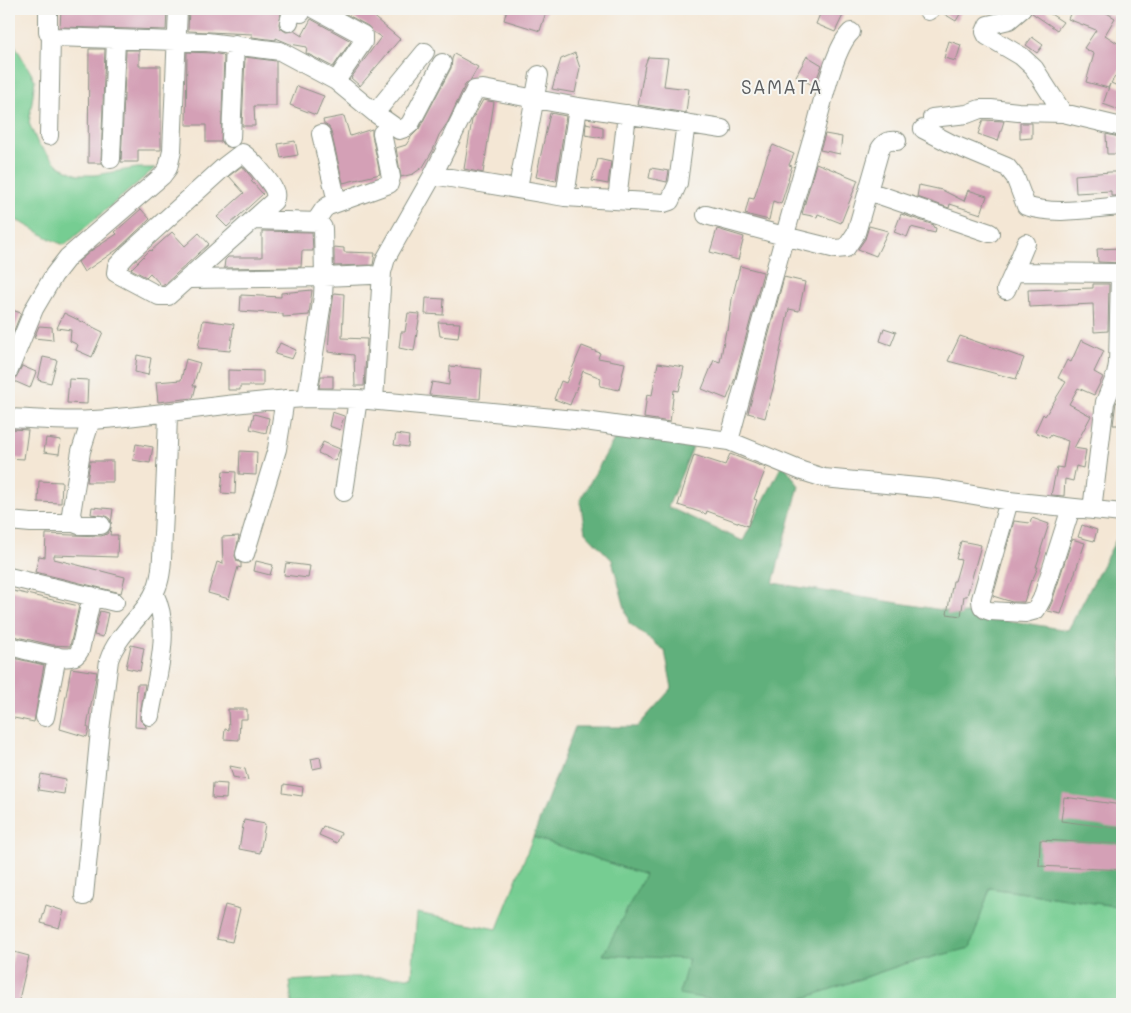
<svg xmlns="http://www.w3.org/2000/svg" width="1131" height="1013" font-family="Mali,sans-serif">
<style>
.green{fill:#76cd92;stroke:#4a8563}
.forest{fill:#60b07c;stroke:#407658}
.building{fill:#d4a0b6}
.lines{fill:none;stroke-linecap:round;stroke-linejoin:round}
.minor-casing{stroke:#8a9284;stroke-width:20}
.minor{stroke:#fff;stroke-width:18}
.labels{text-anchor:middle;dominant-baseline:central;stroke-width:4;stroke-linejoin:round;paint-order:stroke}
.quarter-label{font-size:19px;letter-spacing:1px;fill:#5e6062;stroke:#f6f6f2}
</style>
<rect width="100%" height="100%" fill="#f6f6f2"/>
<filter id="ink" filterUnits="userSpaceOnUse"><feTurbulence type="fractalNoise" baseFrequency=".02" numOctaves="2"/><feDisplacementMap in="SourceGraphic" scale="10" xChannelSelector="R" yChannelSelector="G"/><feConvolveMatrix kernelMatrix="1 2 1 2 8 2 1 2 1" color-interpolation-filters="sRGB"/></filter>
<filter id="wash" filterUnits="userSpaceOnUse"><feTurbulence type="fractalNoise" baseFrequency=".0096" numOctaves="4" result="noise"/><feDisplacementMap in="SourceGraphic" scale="20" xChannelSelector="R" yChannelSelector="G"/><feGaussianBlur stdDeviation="1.12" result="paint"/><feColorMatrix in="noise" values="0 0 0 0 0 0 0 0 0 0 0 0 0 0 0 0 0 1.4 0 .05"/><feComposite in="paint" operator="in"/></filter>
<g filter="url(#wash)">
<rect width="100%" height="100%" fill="#f4e7d5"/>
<path class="green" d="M9 35 35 80 29 123 38 144 59 166 78 175H95L137 168H155L65 245C44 239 31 224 9 218Z
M533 837 645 875 689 959 727 1004H292L289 981 352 977H412L417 913 497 929Z
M990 888 1122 907V1004H787L904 964 969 948Z"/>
<path class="forest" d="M621 427 693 447 668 507 743 541 783 463 799 486 773 583 1068 630 1118 536 1122 535V907L990 888 970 948 904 964 787 1004H727L726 1002 679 994 689 959 603 955 645 875 533 837 575 727H637L672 688 665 651 629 623 612 560 585 532 580 500Z"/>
<g id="blocks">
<path class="building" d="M61 9H167L166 30 60 27Z
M189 9H282L279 24 280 28 286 32 294 31 302 36 311 19 351 41 333 67 306 53 307 47 290 44 276 38V40L252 37V34L188 31Z
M337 9H364L377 16 376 19 400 39 360 86 351 78 381 37 373 32 368 26Z
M507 9H547L540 31 504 20Z
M822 9H846L835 32 816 24Z
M942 9H963L956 21 941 12Z
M1032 9H1043L1063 22 1057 30 1032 13Z
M1072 9H1100L1115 18 1105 35 1122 46V66L1111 83 1122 88V111L1103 104 1110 84 1108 88 1086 82 1094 54 1084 48 1096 30 1068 19Z
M1032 37 1043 45 1037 53 1026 45Z
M949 41 961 45 956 61 944 58Z
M89 49H105L101 163H88Z
M126 50H139V66H161V150H138V162H121Z
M187 52 212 53 223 55 224 56 221 142H206V125H186Z
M575 53 580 68 575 93 552 89 561 59Z
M454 54 478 67 470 81 465 85 448 122 439 135 433 150 423 167 413 174 401 177 396 148 406 145 411 137 419 129 451 68 452 59Z
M807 56 822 65 814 86 796 76Z
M245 57 276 61V106H254L255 126H242Z
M648 57 668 58 664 86 689 89 686 113 638 105 645 65Z
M297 86 324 96 316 115 290 105Z
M483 100 494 102 483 173 464 169 472 120Z
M550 113 566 116 556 181 536 177Z
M344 116 350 136 372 129V135L380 174 343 183 331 132 329 127 324 124 323 120Z
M983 120 1004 121 998 141 978 134Z
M586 123 603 127V138L585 135Z
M1020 123H1032V138L1020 139Z
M825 134 842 137 840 154 820 150Z
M1106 134 1119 137 1120 154H1107Z
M295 141 298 155 281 158 278 144Z
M773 145 794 154 789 165 792 166 788 179H789L781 204 773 201 769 220 745 214 749 198 754 199 767 157Z
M598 159 611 162 608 184 592 181Z
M816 163 858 180 841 223 818 214 817 217 802 214Z
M242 166 253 179 251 181 263 194 227 227 217 217 244 193 229 176Z
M651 168 669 171 667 182 649 178Z
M1110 172H1122V196H1111V191L1076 193 1075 175Z
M919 185 942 190 964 201 968 190 987 196 981 214 950 204 949 208 917 197Z
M141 209 150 219 118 249 84 272 78 262 92 250 117 234 115 232Z
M901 214 934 225 933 227 936 228 935 233 911 227 907 237 894 232Z
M869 226 888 231 876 256 858 249 865 239Z
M717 229 744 237 738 260 710 252Z
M262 231 312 232 313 251H302L301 267 224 268 225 260 228 257H262Z
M172 232 185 246 199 233 209 244 164 285H161L150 273 146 277 131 269 150 250 151 251Z
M334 247 344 248V252L375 253 373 265 334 266Z
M1122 248V263L1098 262 1097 249Z
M740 266 763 272V273L735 378 727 399 702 389 714 360 720 362 726 330 728 331 732 299Z
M784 277 805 282 799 311 789 309 774 381H775L765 418 748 413Z
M1093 284H1109L1108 331 1094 332 1093 304 1029 307 1028 290 1093 288Z
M312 290 309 315 283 317V314L240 311 241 295 281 297V293Z
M334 293 344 294 342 338 367 339 364 386H355L354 355 328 352 330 321Z
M426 298 444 299 443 315 425 314Z
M9 309 21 313 9 343Z
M64 313 103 332 92 357 76 350 78 345 70 341 71 330 57 328Z
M408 313 420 314 414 351 399 348 401 332H405Z
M203 320 234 324 230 351 198 348Z
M438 322 460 323 458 338 440 336Z
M39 326 52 327 53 340 34 338Z
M884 328 896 332 891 345 880 341Z
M960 336 1024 358 1016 379 948 361Z
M1081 340 1104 351 1094 372 1103 377 1094 395 1078 388 1069 404 1091 416 1074 448 1086 450 1083 468 1076 466 1073 481 1065 479 1064 496 1051 495 1057 467 1063 468 1068 441 1051 435 1049 438 1035 432 1043 414 1045 416 1066 382 1058 378 1067 360 1071 362Z
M280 343 296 350 292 359 275 354Z
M582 346 600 353 598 358 625 363 619 390 600 386 601 378 583 371 570 405 554 399 561 381 566 383Z
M137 355 151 358 148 375 135 372Z
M43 357 57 360 51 383 38 380Z
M186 359 200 363 193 386H196L193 398 158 402 156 382 181 380Z
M658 363 684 367 679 391 674 390 670 422 644 418 647 394 652 395Z
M22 366 36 372 30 388 14 381Z
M450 366 482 369 480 399 429 395 432 382 449 385Z
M228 370 263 371V386H240V390H228Z
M321 376H333V388H319Z
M69 379 88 380 87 404 67 403Z
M1116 402 1122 403V425H1113Z
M332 412 344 416 340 430 329 426Z
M254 414 269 418 266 433 250 429Z
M12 429 28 430 24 459 9 458Z
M396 434 409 436 408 447 394 445Z
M46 438 61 440 59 454 44 452Z
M323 442 340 449 335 461 318 453Z
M136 444 153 447 150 463 133 460Z
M240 451 257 452 256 475 239 474Z
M730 454 766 468 754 499 757 500 748 526 707 511 706 514 678 505 694 455 725 465Z
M90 461H113V482H87Z
M223 471 236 472 235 494 221 493Z
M39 481 62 482 61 503 38 502Z
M92 507 113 509 111 524 110 519 106 516 91 514Z
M1032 518 1049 524 1040 552H1041L1036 567H1038L1032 581 1031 580 1024 602H1012L993 596 1014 521 1030 523Z
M1082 525 1097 530 1094 541 1078 537Z
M111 527 110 535H118L117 557 54 555V559L125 577 121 593 35 572 39 556 45 557 46 534 101 536 107 534Z
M239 536 235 556 237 561 241 563V568L238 567 229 599 208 593 217 562 223 564 222 537Z
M1072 539 1085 543 1061 614 1048 611 1052 602Z
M961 541 981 545 967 596H964L961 616 947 614 953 581H955L961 560 956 559Z
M256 561 273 565 270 575 254 571Z
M286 563 310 566 308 578 284 575Z
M9 590 79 606 70 646 52 645 9 635Z
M100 611 108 613 103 637 94 635Z
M131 645 144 648 140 671 126 668Z
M9 657 44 665 34 722 9 717Z
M71 668 97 672 87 727 89 728 87 737 60 729Z
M137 684H145L140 715V720L146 726V728L135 727Z
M228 709H247V719H240L239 740 224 739 225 729 229 730Z
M320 757 322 767 313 769 311 759Z
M230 766 245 769 248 780 233 777Z
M41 774 66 779 64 794 38 790Z
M213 783 227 784 226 799 212 798Z
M284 784 303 787 302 796 283 793Z
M1064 797 1122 805V829L1061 821Z
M244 820 265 824 260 853 239 849Z
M323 826 341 833 337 843 319 835Z
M1040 840 1122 844V870L1039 866Z
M46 905 64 911 59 928 41 923Z
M225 905 240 909 232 942 216 939Z
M14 952 29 956 18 1004H9V973Z"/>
</g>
</g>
<g filter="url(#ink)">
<use href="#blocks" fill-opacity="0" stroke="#8a9284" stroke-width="1"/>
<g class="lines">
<g class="minor-casing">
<path id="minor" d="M48 9V31L49 34 54 37 207 42 280 51 336 81 375 113 425 52
M315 9 363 35V42L336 81
M1022 9 1009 20 988 25 985 32 987 36 1021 56 1034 68 1063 113 1122 127
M928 11 931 9
M289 22 292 11 301 13 302 9
M375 113 399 130 405 128 410 124 442 63
M932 118 967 114 980 109H991L1018 112 1063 113
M923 129 952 144 1007 167 1015 177 1026 206C1056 216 1091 208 1122 206
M321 134 337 202
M49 136 51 36
M231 138 235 44
M242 153C249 156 274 185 275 193 276 197 275 198 274 201L168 296H159L116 273 117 266 128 254 225 166Z
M111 159 116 40
M433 175 565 197 664 203 670 201 678 183 686 123
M518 188 539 75
M868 191 990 233
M565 197 578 107
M617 200 627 114
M706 215 784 236 836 249 846 248 856 233 880 149C884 142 889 140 897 141
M253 220 319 222 323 228 324 277 371 275
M316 221 324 209 328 206 389 184 391 177 382 133
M1014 272 1026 243
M1006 290 1014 272 1120 273 1118 364 1116 375 1105 402 1092 510
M9 370 34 309 54 275 68 257 162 176 168 168 172 151 178 9
M307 398 358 399 585 421 729 441 802 471 824 478 938 489 1009 501 1122 513
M374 400 382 272 386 258 433 175 475 90 483 89 578 107 722 129
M9 418C37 419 65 422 93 420 165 415 235 401 307 398L323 296 324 277 189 279
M91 420 81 451 71 514 74 523 79 525H101
M729 441C757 338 784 234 815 130 822 105 834 48 851 32
M344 492 358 399
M1009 501 981 599C981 606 982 609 990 611L1025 613 1036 610 1042 599 1071 508
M9 521 31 523H74
M245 554 277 449 285 399
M9 577 115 602
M9 646C24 649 58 660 71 657 76 657 78 654 80 650L92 596
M150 716C156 677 173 631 154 593
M45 717 57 656
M84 896 100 730 109 660C118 632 146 615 157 587 163 572 162 551 163 534 165 494 167 453 168 412"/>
</g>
<use href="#minor" class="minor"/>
</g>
</g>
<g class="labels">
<g class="quarter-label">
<text x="782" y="86">SAMATA</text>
</g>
</g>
<rect width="1131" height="1013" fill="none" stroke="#f6f6f2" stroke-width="30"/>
</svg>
